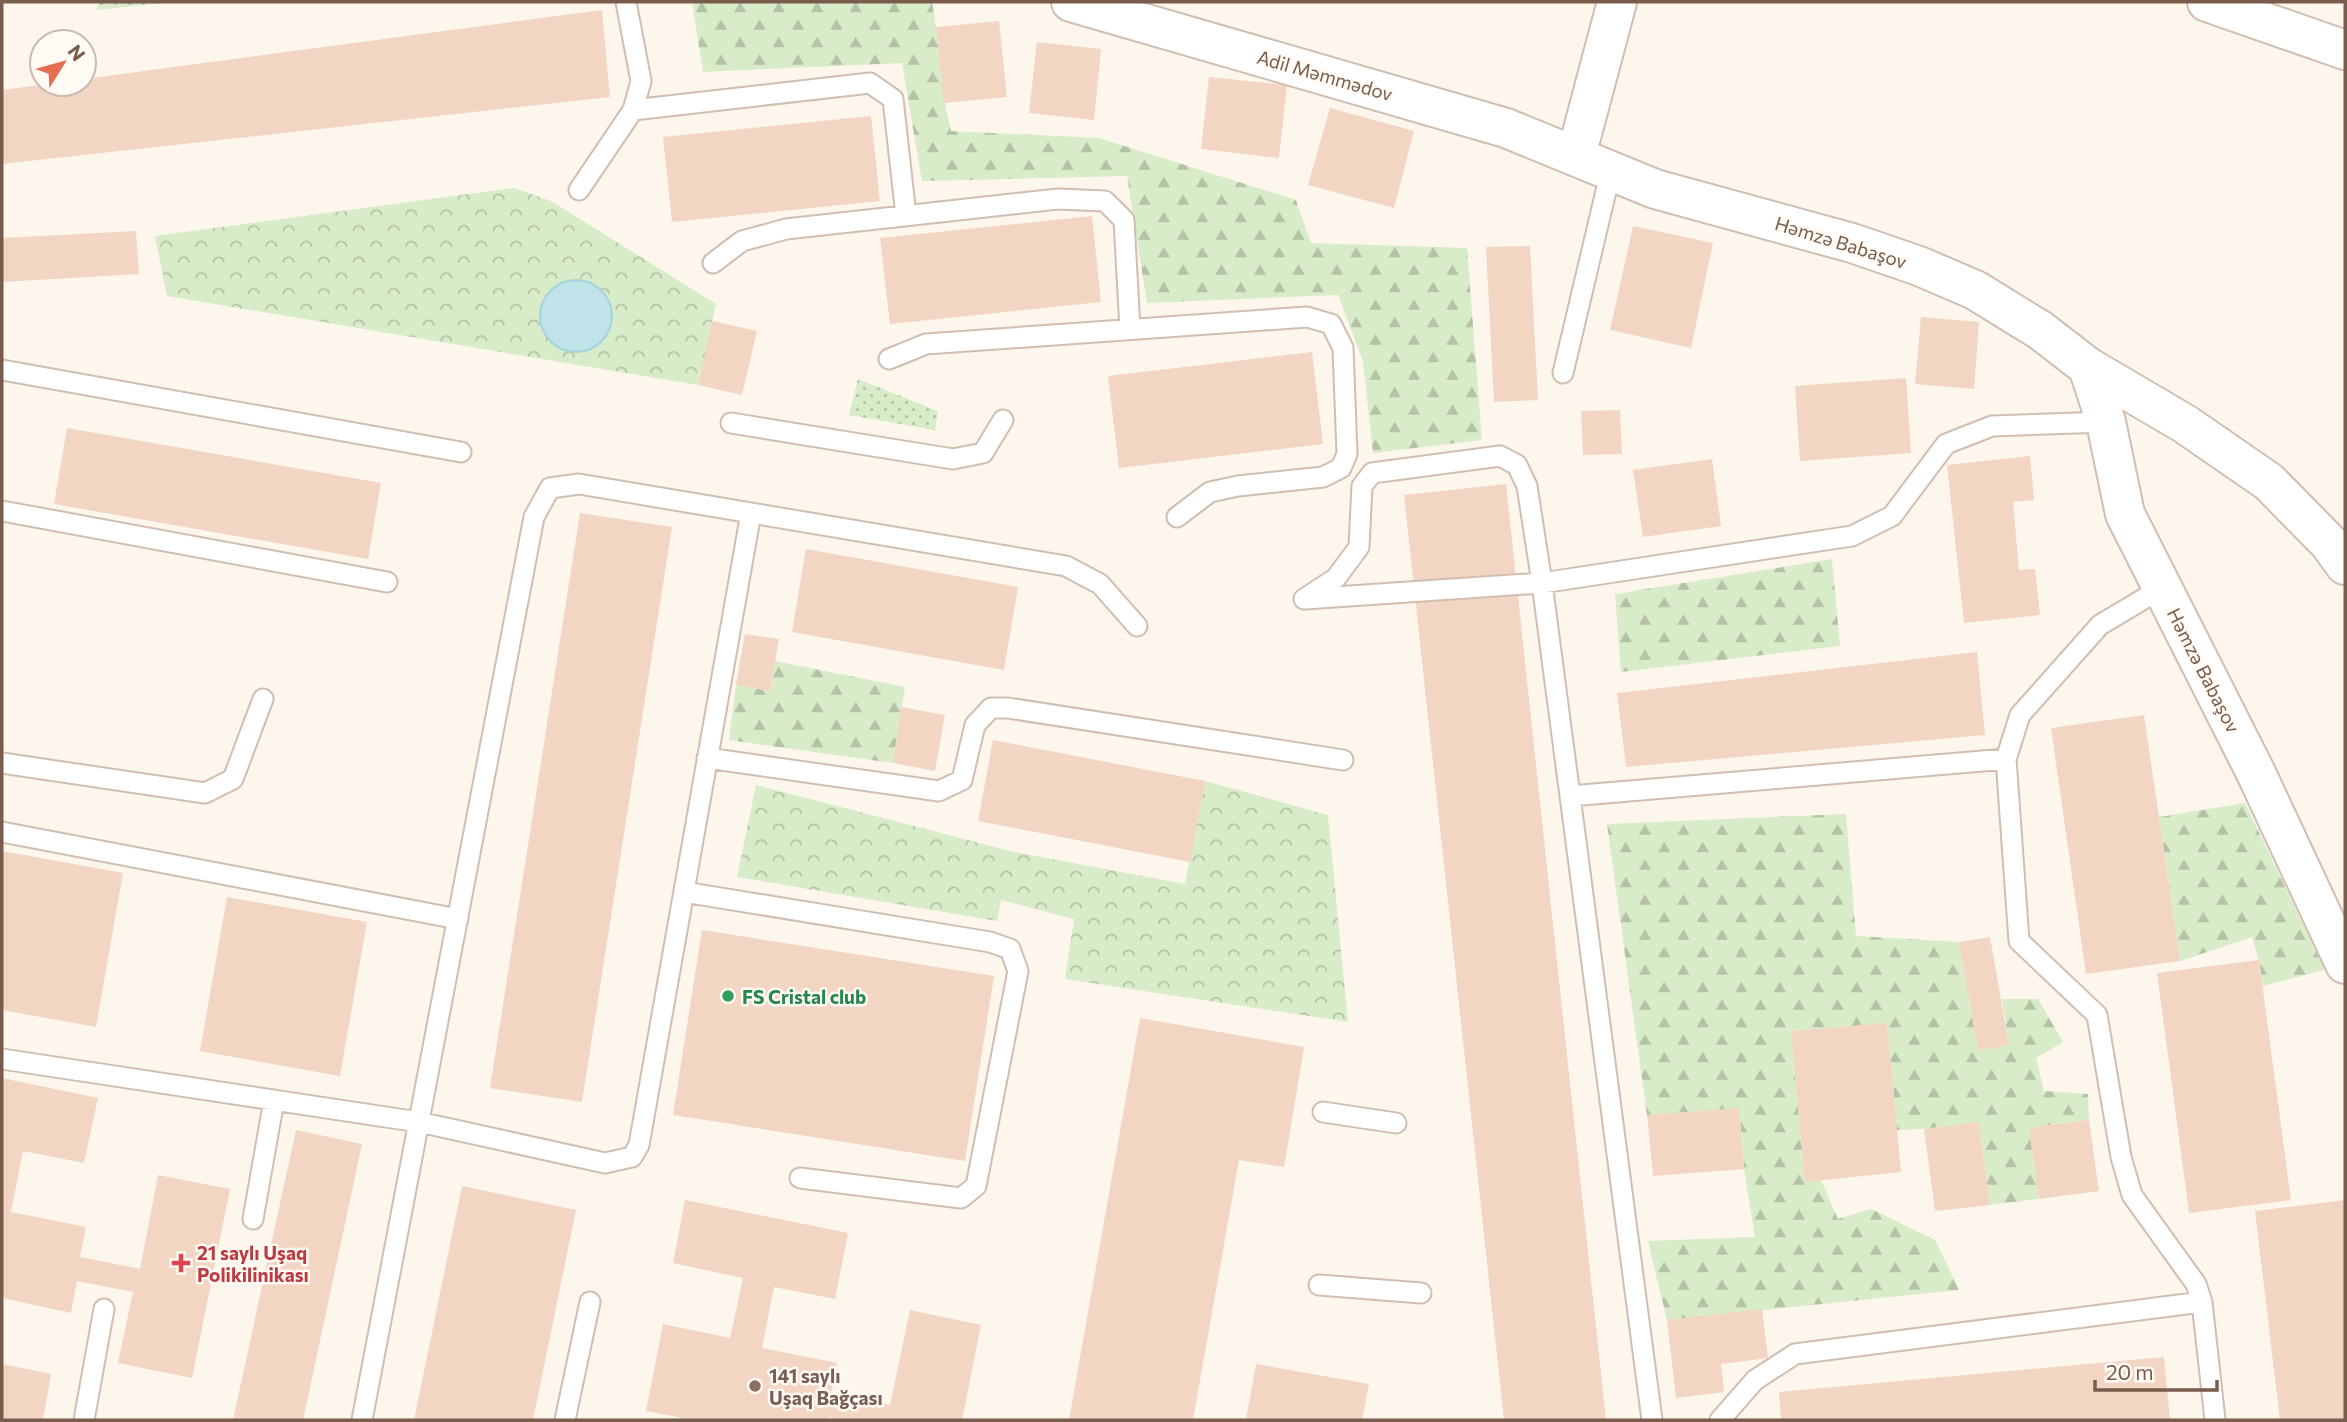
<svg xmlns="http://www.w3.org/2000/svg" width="2347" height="1422" font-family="Commissioner,sans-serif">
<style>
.grass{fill:url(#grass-dots)}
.forest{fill:url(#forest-firs)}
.park{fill:url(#park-crowns)}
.water{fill:#bfe3e8;stroke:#a5d3da;stroke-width:2}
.building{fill:#f3d5c3}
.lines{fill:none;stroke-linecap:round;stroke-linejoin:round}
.lane-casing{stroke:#d1beb0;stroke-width:23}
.street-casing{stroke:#d1beb0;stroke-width:42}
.lane{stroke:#fff;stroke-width:19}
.street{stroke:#fff;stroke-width:38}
.leisure-dot{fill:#2e9e5b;stroke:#fffaf3;stroke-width:2.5}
.health-dot{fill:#e0444e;stroke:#fffaf3;stroke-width:2.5}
.education-dot{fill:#8d6e63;stroke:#fffaf3;stroke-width:2.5}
.labels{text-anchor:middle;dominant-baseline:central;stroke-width:5;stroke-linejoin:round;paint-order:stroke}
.street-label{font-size:19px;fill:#7a5c4d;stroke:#fffaf3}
.leisure-label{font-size:19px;font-weight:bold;fill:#27864d;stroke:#fffaf3;text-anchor:start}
.health-label{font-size:19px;font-weight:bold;fill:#be3a42;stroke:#fffaf3;text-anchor:start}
.education-label{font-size:19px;font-weight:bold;fill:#785e54;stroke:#fffaf3;text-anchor:start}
</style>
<defs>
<pattern id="grass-dots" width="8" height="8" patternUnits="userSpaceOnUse" patternTransform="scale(1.75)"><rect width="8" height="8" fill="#d8ecc9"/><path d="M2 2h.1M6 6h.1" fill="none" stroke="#b4c2a5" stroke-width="1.8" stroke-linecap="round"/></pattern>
<pattern id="forest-firs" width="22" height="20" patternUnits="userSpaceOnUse" patternTransform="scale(1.75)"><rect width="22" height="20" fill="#d8ecc9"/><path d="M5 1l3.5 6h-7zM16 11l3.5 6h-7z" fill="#b4c2a5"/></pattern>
<pattern id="park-crowns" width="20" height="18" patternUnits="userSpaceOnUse" patternTransform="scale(1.75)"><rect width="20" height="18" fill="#d8ecc9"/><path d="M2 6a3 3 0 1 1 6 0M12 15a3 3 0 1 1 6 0" fill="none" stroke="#b4c2a5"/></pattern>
</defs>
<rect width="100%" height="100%" fill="#fdf6ec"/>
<path class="grass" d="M98 2H171L97 10Z
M858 379 938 411 935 430 849 415Z"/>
<path class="forest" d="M692 2H932C940 45 940 89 951 131L1099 138 1296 200 1311 243 1467 248 1482 440 1373 453 1363 361 1338 295 1147 303 1127 176 922 181 902 63 703 72Z
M1832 559 1840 646 1621 672 1615 594Z
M775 661 905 687 893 763 729 740 736 685 770 691Z
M2245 803 2325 970 2263 986 2259 960 2252 937 2180 961 2159 817Z
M1846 814 1856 936 1959 942 1978 1050 2009 1044 2002 999H2038L2063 1042 2036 1058 2044 1091 2088 1094 2089 1120 2029 1128 2039 1199 1990 1205 1979 1122 1924 1129 1897 1130 1887 1023 1791 1031 1805 1181 1821 1180 1838 1219 1871 1209 1935 1240 1959 1290 1667 1320 1648 1241 1755 1237 1744 1169 1739 1109 1647 1115 1607 824Z"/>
<path class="park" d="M514 188 551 201 716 304 698 385 167 296 155 236Z
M1205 781 1328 815 1348 1022 1065 979 1074 919 1001 900 997 921 737 877 756 785 1010 851 1185 884Z"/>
<path class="water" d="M540 316a36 36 0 1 1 72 0a36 36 0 1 1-72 0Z"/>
<path class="building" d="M602 10 610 97 2 164V90L47 84H84V79Z
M999 21 1007 97 944 103 936 27Z
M1037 42 1101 49 1094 120 1029 113Z
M1209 77 1287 85 1279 158 1201 149Z
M1330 108 1414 131 1394 208 1308 185Z
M871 116 880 201 672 222 663 137Z
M1092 216 1101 302 890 324 880 238Z
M1633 226 1713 243 1691 348 1610 330Z
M136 231 139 274 2 282V238Z
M1530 246 1538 400 1494 402 1486 247Z
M1921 317 1979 322 1974 389 1915 384Z
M712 321 757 331 742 395 698 385Z
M1312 352 1323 444 1119 468 1108 376Z
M1906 378 1911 453 1800 461 1795 386Z
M1620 410 1622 454 1583 455 1581 411Z
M67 428 381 483 368 559 54 504Z
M2030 456 2034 500 2013 502 2019 570 2035 569 2040 615 1964 623 1947 465Z
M1712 459 1721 526 1643 537 1633 470Z
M1506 484 1606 1420H1504L1404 495Z
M580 513 672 527 582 1102 490 1088Z
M806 549 1018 587 1004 670 792 632Z
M745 634 779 639 770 691 736 685Z
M1977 652 1985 735 1626 767 1617 693Z
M901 707 945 715 935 771 893 763Z
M2144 715 2180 961 2086 974 2051 728Z
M993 740 1205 781 1190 862 978 821Z
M2 851 123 873 96 1027 2 1010Z
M227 897 367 922 340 1076 200 1051Z
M702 930 994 976 965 1161 673 1115Z
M1990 937 2009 1045 1978 1050 1959 942Z
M2259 960 2291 1200 2189 1213 2157 973Z
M1140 1018 1304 1047 1284 1167 1239 1160 1193 1420H1069Z
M1887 1023 1901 1172 1805 1182 1791 1031Z
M2 1078 98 1098 84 1163 23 1151 11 1212 86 1227 80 1257 140 1269 158 1175 230 1189 192 1378 118 1363 133 1292 77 1281 71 1313 2 1298Z
M1739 1108 1744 1169 1653 1176 1647 1115Z
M2089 1120 2099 1191 2039 1199 2029 1128Z
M1979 1122 1990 1205 1935 1211 1924 1129Z
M296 1130 362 1144 303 1420H233Z
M462 1186 576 1210 533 1420H414Z
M685 1200 848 1233 835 1299 774 1287 762 1348 837 1363 831 1393 890 1405 910 1310 981 1325 962 1420H845L828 1417V1420H693L646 1411 663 1324 730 1338 743 1278 673 1263Z
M2345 1200V1420H2280L2255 1211Z
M1762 1309 1768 1358 1721 1364 1724 1392 1676 1398 1667 1320Z
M2164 1357 2170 1420H1781L1779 1392Z
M2 1364 51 1374 43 1420H2Z
M1256 1364 1369 1384 1362 1420H1246Z"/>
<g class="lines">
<g class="lane-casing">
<path id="lane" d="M633 110 870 83 893 99 906 216
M579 190 633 110 641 81 626 2
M713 263 742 241 786 229 1058 199 1105 201 1124 220 1130 329
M889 359 926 344 1307 317 1331 324 1343 348 1347 454 1341 468 1323 477 1238 486 1210 492 1177 517
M2 370 461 452
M1563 373 1611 170
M731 423 953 459 983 453 1003 420
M2 511 387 582
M2162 588 2100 625 2020 715 2006 759 2019 941 2097 1015 2121 1157 2132 1195 2196 1284 2202 1302 2215 1420
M1304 599 1336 578 1359 547 1362 486 1372 473 1500 456 1517 465 1527 486 1542 583 1652 1420
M1305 599 1542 583 1852 536 1892 516 1946 444 1992 426 2106 422
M707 758 939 791 962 780 975 725 991 708H1008L1343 760
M2 763 205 793 233 779 263 699
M1570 796 2006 759
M2 832 458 919
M684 892 990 942 1010 949 1018 971 976 1186 961 1198 800 1178
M2 1059 419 1122 605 1163 632 1157 639 1145 751 513
M1323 1112 1396 1123
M253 1219 274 1100
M1319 1285 1421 1293
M84 1420 104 1309
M362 1420 534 517 550 488 579 484 1066 566 1100 584 1137 626
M565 1420 590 1302
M1720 1420 1755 1380 1795 1354 2202 1302"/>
</g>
<g class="street-casing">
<path id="street" d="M1071 2 1506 128 1655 189 1852 243 1919 266 1975 290 2040 330 2088 367 2106 422 2125 514 2256 773 2345 964
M2207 2 2345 50
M1576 156 1617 2
M2088 367 2185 424 2269 482 2329 543 2345 565"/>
</g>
<use href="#lane" class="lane"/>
<use href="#street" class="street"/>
</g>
<circle class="leisure-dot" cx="728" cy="996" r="7"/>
<path class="health-dot" d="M177.5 1252.5h7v7h7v7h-7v7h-7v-7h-7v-7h7z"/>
<circle class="education-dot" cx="755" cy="1386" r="7"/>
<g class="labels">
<g class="street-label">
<text transform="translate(1325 75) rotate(16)">Adil Məmmədov</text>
<text transform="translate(1841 242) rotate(17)">Həmzə Babaşov</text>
<text transform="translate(2204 670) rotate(63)">Həmzə Babaşov</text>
</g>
<g class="leisure-label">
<text x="742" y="996">FS Cristal club</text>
</g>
<g class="health-label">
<text x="197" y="1252">21 saylı Uşaq<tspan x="197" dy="22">Polikilinikası</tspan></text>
</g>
<g class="education-label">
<text x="769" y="1375">141 saylı<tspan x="769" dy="22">Uşaq Bağçası</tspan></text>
</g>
</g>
<rect width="2347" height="1422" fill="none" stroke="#7a5c4d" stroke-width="7"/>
<g transform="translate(63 63) rotate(53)"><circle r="33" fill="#fffaf3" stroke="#cabbb1" stroke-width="2"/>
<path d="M0-5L12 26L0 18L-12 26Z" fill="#e76f51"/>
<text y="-10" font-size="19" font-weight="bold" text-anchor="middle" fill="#7a5c4d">N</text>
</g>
<path d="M2095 1380v10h122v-10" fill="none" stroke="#7a5c4d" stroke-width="3.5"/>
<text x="2106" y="1380" font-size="21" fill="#7a5c4d" stroke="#fffaf3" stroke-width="5" paint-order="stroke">20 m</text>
</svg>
